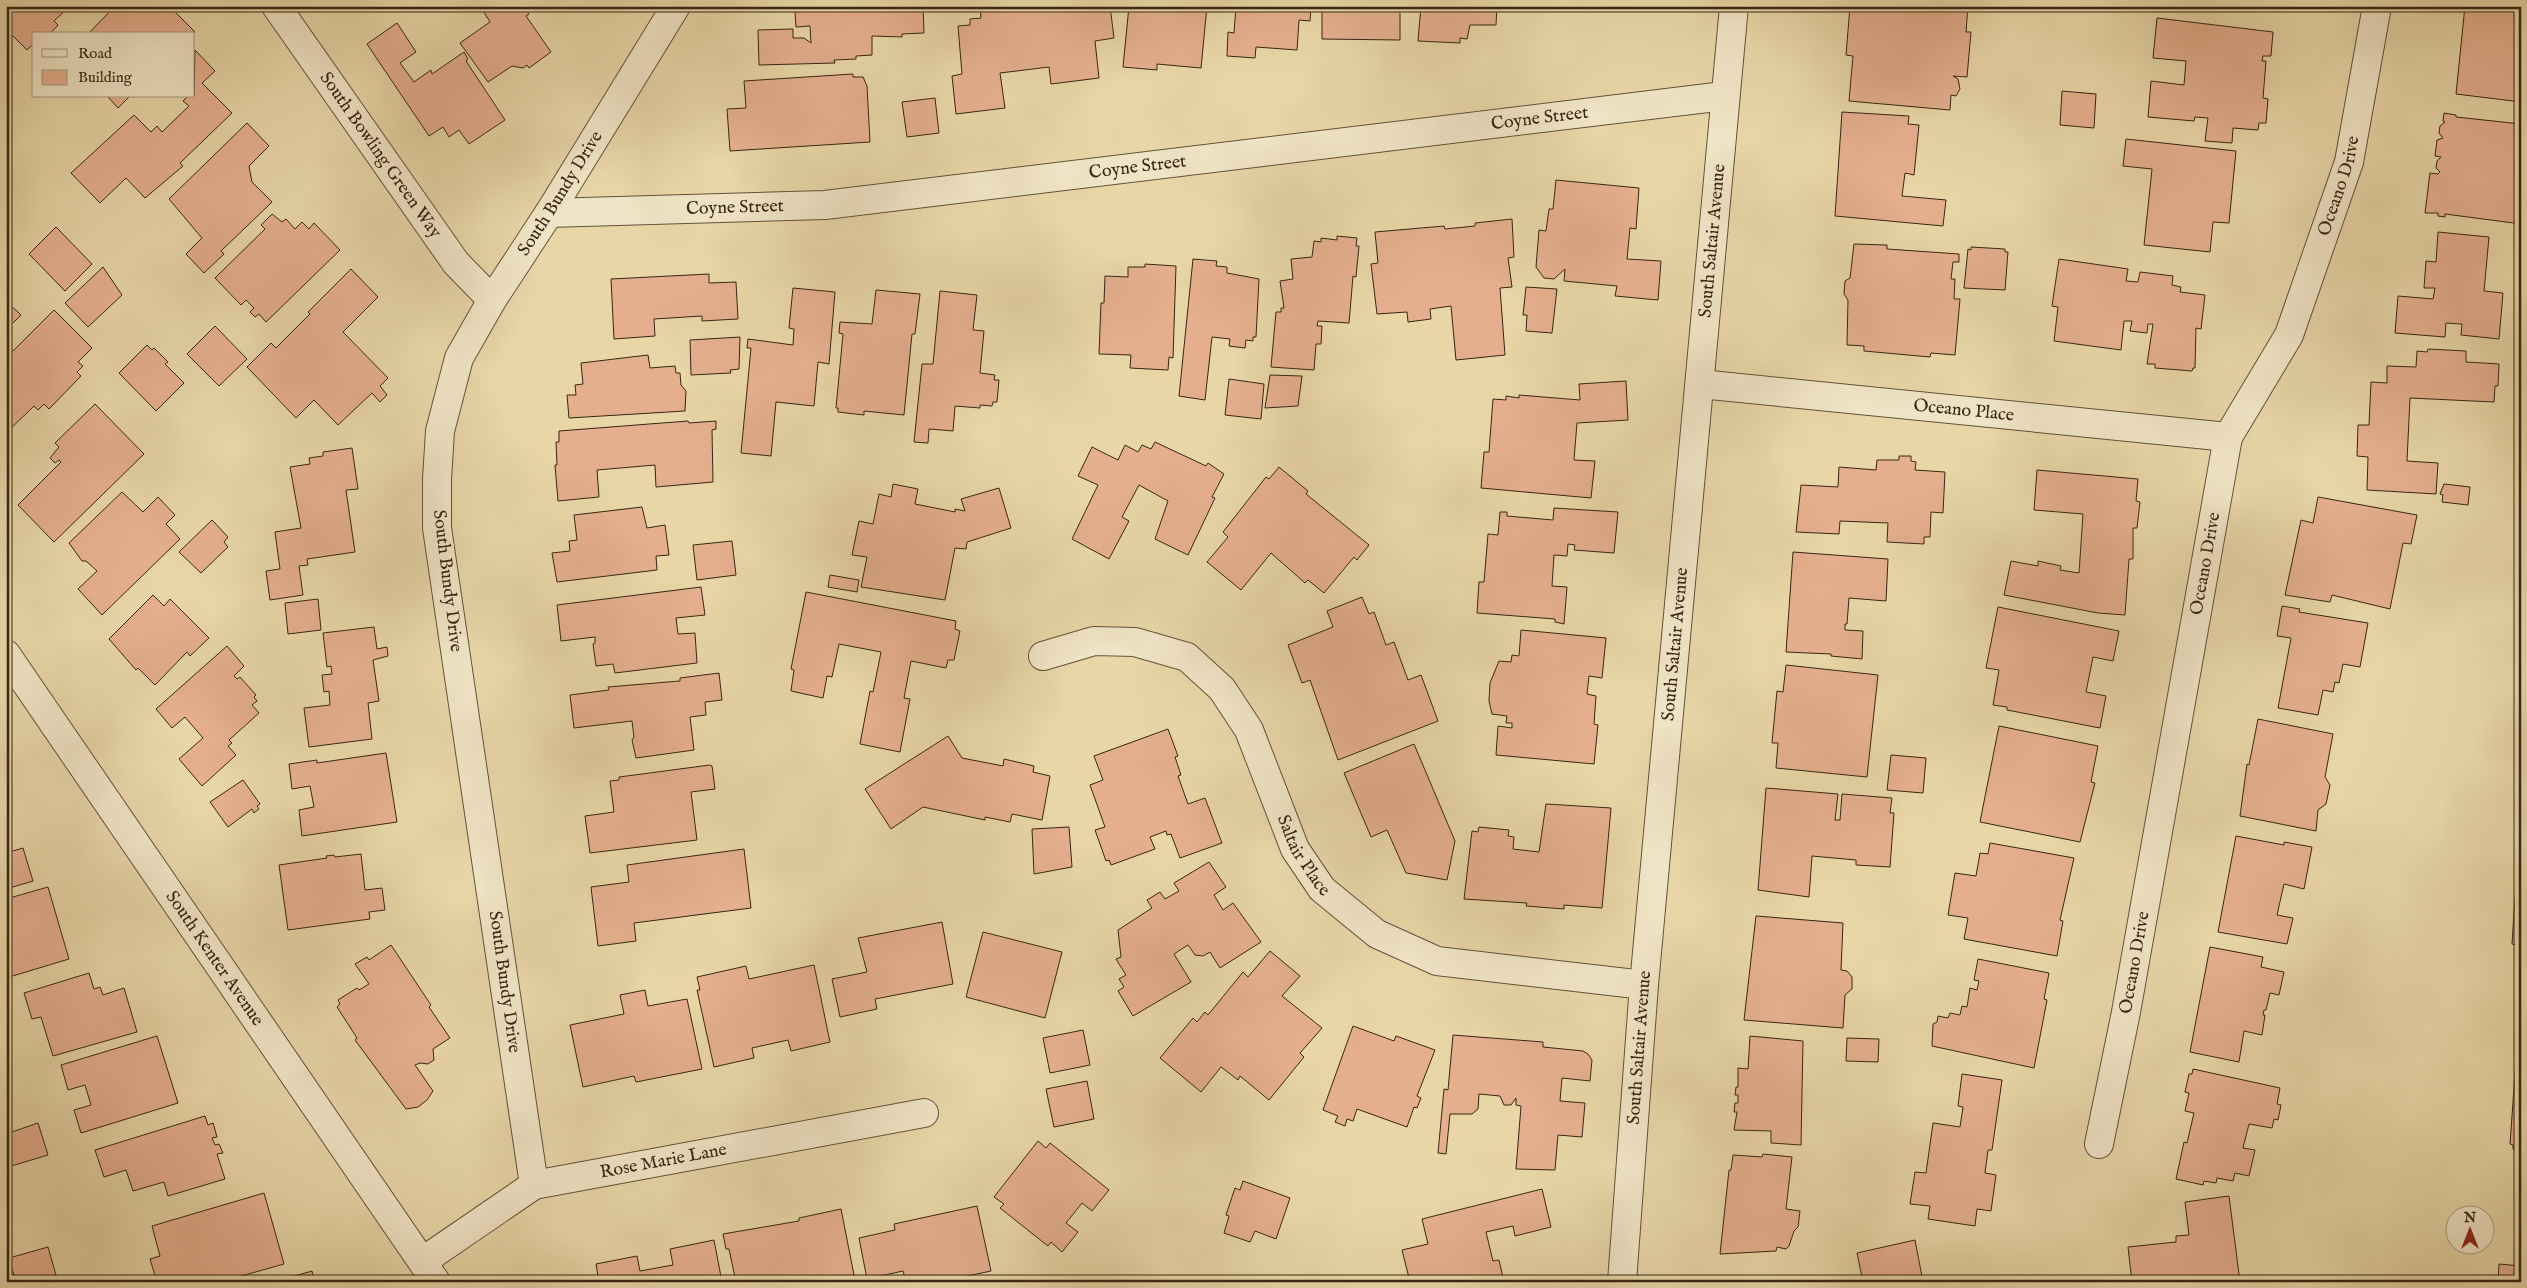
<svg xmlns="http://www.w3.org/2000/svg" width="2527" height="1288" font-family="'IM FELL English',serif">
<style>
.building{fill:#e5af8e;stroke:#362613}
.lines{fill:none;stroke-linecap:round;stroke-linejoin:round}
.minor-casing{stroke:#625238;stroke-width:30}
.minor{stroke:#f0e4c6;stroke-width:28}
.labels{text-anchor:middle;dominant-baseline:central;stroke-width:5;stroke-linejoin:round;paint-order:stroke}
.street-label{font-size:18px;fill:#362613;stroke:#f0e4c6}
</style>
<rect width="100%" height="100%" fill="#e8d6a7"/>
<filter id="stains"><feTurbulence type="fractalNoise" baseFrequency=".004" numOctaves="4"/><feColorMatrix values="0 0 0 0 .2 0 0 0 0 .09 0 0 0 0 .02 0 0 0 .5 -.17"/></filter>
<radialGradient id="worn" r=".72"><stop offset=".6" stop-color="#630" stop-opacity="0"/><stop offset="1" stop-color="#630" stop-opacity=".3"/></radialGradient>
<path class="building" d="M6 6H70L54 21 58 25 50 34H34V43L27 50 6 29Z
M115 6H176L173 10 195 32 193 34H88Z
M480 6H524L529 14 526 16 551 52 529 68 527 65 523 68 512 66 488 82 460 43 490 22Z
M799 6H923L924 33 902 34V37L872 36V55L856 56V59L834 60 835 63 759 65 758 30 793 29V38H804L811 43 810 26 796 27 795 12H800Z
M980 6H1110L1114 38 1095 41 1099 78 1051 84 1049 67 1000 73 1005 108 956 114 952 76 962 74 958 26 970 25V19L981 18Z
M1129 6H1207L1201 68 1157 64V70L1123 67Z
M1236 6H1311L1310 21 1299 20 1297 50 1256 47 1255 58 1227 56 1228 32 1234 33Z
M1322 6H1400V40L1322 39Z
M1421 6H1497L1496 25H1470L1467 39 1460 38V43L1418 41Z
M1850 6H1968L1966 32H1971L1967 77 1953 76 1958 79 1960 89 1956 96 1951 95 1950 110 1849 101 1853 56 1846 55Z
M2465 6H2521V102L2456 94Z
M2157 18 2273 32 2271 56H2263L2262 61H2266L2263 98 2268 99 2266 123H2259L2258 130 2233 128 2232 143 2205 141 2208 118 2195 117 2194 121 2148 117 2151 81 2184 85 2186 61 2153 58Z
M397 23 416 52 400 63 414 82 431 70 432 74 464 52 468 59 466 61 505 120 469 144 459 130 449 137 443 127 429 136 367 44Z
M195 50 215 71 202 83 232 113 180 163 183 166 145 198 126 178 100 203 71 173 134 115 151 132 157 126 162 132 189 106 183 101 188 96H194Z
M853 74V77H863L867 86 870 142 730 151 727 109 746 108 744 81Z
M2062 91 2096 94 2094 128 2060 125Z
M107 96H130L118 108Z
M935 98 939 133 907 137 902 102Z
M1842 112 1909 116 1908 124 1919 125 1914 175 1905 173 1902 196 1946 200 1943 226 1835 216Z
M2444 113 2456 115V117L2521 124V224L2445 214V217L2438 216V213H2425L2430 173 2438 174 2440 172 2436 168 2437 161 2441 157 2435 156 2437 140 2443 138 2439 133 2440 126 2445 122 2443 121Z
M247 123 269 146 249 166 252 182 272 202 221 251 224 254 204 273 186 254 202 238 169 199Z
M2126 139 2236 151 2229 223 2213 222 2210 252 2144 245 2152 169 2123 166Z
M1556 180 1639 188 1636 229 1630 228 1627 259 1661 261 1658 300 1615 296 1617 286 1564 281 1565 269 1554 279 1544 278 1536 267 1539 230 1546 231 1549 209H1553Z
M272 214 282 222 286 219 295 229 302 222 309 229 314 223 340 250 266 322 259 314 255 317 250 312 254 308 246 300 241 305 215 278 265 229 261 225Z
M1512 219 1514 257 1508 258 1512 287 1500 288 1505 355 1456 360 1451 306 1430 309 1431 319 1408 322 1407 312 1377 314 1371 264 1378 263 1375 232 1444 226 1445 229 1475 226V223Z
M56 227 92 264 65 291 29 254Z
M2438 232 2489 237 2484 291 2503 293 2499 339 2461 335 2462 324 2446 323 2445 337 2395 333 2398 296 2433 299 2435 288H2424L2426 261 2436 262Z
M1337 236 1357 238 1356 246H1359L1356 277 1353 276 1349 323 1318 321 1317 326H1322L1321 344H1316L1314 370 1271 367 1276 312H1281V308H1284L1280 281 1293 279 1291 259 1312 257 1314 241 1321 242V238L1337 240Z
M1854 244 1887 245V249L1959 254V262H1953L1951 279H1955L1954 299H1960L1955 355 1931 353 1930 357 1864 351V346L1847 345 1848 300 1844 294 1845 281 1850 278Z
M1971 247 2005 249V252H2008L2005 290 1964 288 1968 249 1971 250Z
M1193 259 1217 261 1216 266 1227 267V273L1259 279 1256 337H1253V341L1246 340 1245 348 1229 346 1230 339 1212 337 1205 400 1179 396Z
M2059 259 2128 269 2126 281 2138 282 2140 272 2173 276 2172 285 2181 287 2180 292 2205 295 2201 329 2196 328 2195 368H2193L2192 371 2155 368V364H2147L2153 324H2148L2147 333 2130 331 2132 321H2124L2121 350 2054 341 2058 307 2052 306Z
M1145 264 1176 266 1173 358 1169 357 1168 370 1130 368 1131 355 1099 354 1101 303H1104L1105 276 1128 277V267H1145Z
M103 267 122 295 88 327 65 303Z
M351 269 378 297 343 332 388 378 380 386 387 395 380 402 372 393 338 425 314 400 296 418 247 367 271 343 276 348 310 314 308 312Z
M709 274V283L736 282 738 319 702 321V316L654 319 655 336 614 339 611 279Z
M1526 287 1557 289 1552 333 1526 331 1527 315H1523Z
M793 288 835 292 829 364 818 362 814 406 776 402 771 456 741 453 751 348H747L748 339 793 345 794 329 789 328Z
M876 290 920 294 915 334H912L904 415 864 411V415L838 412V408H836L843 334 839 333 840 322 872 324Z
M940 291 977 295 973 330 984 331 980 373 995 375 994 380H999L997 402H993L992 406 980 405V408L955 406 953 431 929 429 928 443 914 442 922 364H933Z
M6 301 21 315 6 330Z
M54 310 92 348 78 362 83 366 77 372 81 376 49 409 44 404 38 410 34 406 6 433V358Z
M215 326 247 359 219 386 187 354Z
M740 337 739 369 730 370 731 373 691 375 690 340Z
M147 345 152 350 154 348 168 362 165 364 184 383 156 411 119 373Z
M2428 349 2466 351V362L2499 364 2498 386H2495L2494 402 2410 398 2407 461 2438 463 2436 494 2367 490 2368 457 2357 456 2358 425H2369L2371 382 2387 383V366L2416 367 2417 351 2427 352Z
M648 355 650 368 675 366 676 373H680L681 385 686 391 685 411 569 418 567 395H576L575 385 583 384 581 363Z
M1270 375 1302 376 1298 406 1265 408Z
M1229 379 1264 384 1261 419 1225 415Z
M1626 381 1628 420 1577 423 1574 460 1595 461 1591 498 1481 488 1484 452H1489L1493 399 1506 400V396L1519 398V395L1580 400 1579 384Z
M95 404 144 454 54 542 18 505 61 462 59 460 55 463 50 458 59 447 55 443Z
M688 421 689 423 716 421V429L712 430 713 482 656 487 655 465 597 470 599 497 558 501 555 465H557L556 442H559V431Z
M1155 442 1206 466 1208 463 1224 474 1212 497 1215 498 1188 555 1155 539 1168 501 1139 485 1122 517 1129 521 1109 559 1072 539 1098 485 1078 476 1092 447 1118 460 1125 445 1138 452 1142 445 1151 449Z
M352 448 358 489 346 490 355 552 307 559 308 565 299 566 303 595 270 600 266 571 280 569 275 532 301 528 290 467 310 464 309 458 323 456V452Z
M1899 456H1911V461L1916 462 1915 470 1945 472 1943 513 1931 512 1930 537H1924V544L1887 542 1888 523 1840 521 1839 534 1796 532 1801 485 1838 487 1839 467 1876 470 1877 460H1899Z
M1279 467 1308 491 1306 494 1369 545 1357 560 1354 557 1324 593 1308 580 1305 583 1271 553 1241 590 1207 562 1228 537 1223 532 1266 477 1269 479Z
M2037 470 2138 479 2136 501 2140 502 2137 528H2133V559H2129L2125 615 2098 613 2004 595 2011 561 2038 566V561L2061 566 2060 570 2079 573 2083 514 2034 510Z
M893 484 918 489 915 504 955 512V509L965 511 961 499 999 488 1011 528 967 542 966 549 955 548 945 600 861 587 867 557 852 555 859 521 873 524 879 494 891 497Z
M2444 484 2470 487 2468 505 2442 502 2443 495 2440 494Z
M122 492 143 512 158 497 175 515 166 524 180 539 102 615 78 589 97 571 86 561H82L69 543Z
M2318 497 2417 515 2411 544 2403 543 2390 609 2332 595 2330 602 2285 595 2301 520 2313 523Z
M642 507 647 528 665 525 669 555 656 556 657 570 557 582 552 553 570 551 569 541 577 540 574 515Z
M1554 508 1618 512 1614 553 1574 550 1575 545 1568 544 1567 556 1554 555 1552 586 1567 587 1564 624 1555 622V619L1477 613 1479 582H1484L1488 534 1498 535 1500 512H1507V516L1553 520Z
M212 520 228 537 224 542 228 547 201 573 179 552Z
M732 541 736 575 697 580 693 545Z
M1793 552 1888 559 1886 601 1849 598 1847 624H1845V630L1863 631 1862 659 1831 656V654L1786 652Z
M830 575 859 580 857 592 828 587Z
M701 587 705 615 676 618 678 634 695 633 697 663 615 673 613 664 596 666 593 644 595 643V637L561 641 557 605Z
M806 592 956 621 955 629 960 631 954 660H948L946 668 911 661 904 698 910 699 900 752 860 744 870 691 873 692 881 652 839 644 832 677 827 676 823 698 791 691 794 670 791 669Z
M153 595 164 606 170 599 209 638 190 656 187 652 155 685 138 668 136 670 109 639Z
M1362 597 1369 614 1374 612 1386 645 1394 642 1408 680 1421 675 1438 721 1338 760 1310 680 1302 683 1288 645 1333 627 1327 611Z
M318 599 321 630 288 634 285 603Z
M2282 606 2300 609 2299 612 2368 623 2360 667 2343 664 2339 683 2335 682 2333 692 2323 690 2318 715 2278 708 2291 638 2277 636Z
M1998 607 2119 631 2113 661 2093 657 2086 692 2106 696 2100 728 2007 710V707L1993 705 1999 670 1986 668Z
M374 627 377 649 387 647 388 656 373 660 379 701 368 703 372 739 309 747 304 708 330 705 329 691 324 692 322 675 332 674 331 666 327 667 323 633Z
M1521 630 1606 638 1602 678 1589 676 1587 694 1596 696 1594 724 1598 725 1594 764 1496 755 1498 726 1512 728V723H1506L1507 716 1492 714 1489 701 1490 683 1499 661 1511 662 1512 655 1519 656Z
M227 646 244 666 234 676 237 679 240 677 256 695 254 697 257 701 252 705 259 713 229 740 232 743 228 746 236 755 202 786 179 759 203 738 185 717 172 728 156 709Z
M1786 665 1878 675 1867 777 1776 768 1778 743H1772L1777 691 1783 692Z
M719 673 722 700 705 702 706 715 690 717 694 750 636 758 632 740 634 737 632 721 574 728 570 695 609 690 608 687 680 681V678Z
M2258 719 2333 734 2325 777 2330 785 2326 804 2318 810 2316 831 2240 816 2247 764 2249 765Z
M1999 726 2098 746 2091 782 2095 783 2080 842 1980 822Z
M1168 729 1178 756 1175 757 1181 775 1178 776 1188 804 1205 798 1222 843 1180 858 1171 834 1167 835 1166 831 1150 837 1155 849 1111 865 1109 860 1106 861 1095 830 1105 827 1090 785 1103 780 1094 756Z
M948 736 962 758 1003 766 1004 759 1034 766 1033 772 1050 776 1042 820 1012 814 1010 822 985 817V820L923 807 891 829 865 789Z
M1414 744 1455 841 1447 880 1406 873 1387 830 1371 837 1344 773Z
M386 753 397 822 302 836 299 810 314 807 310 786 292 789 289 764 317 760V763Z
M1891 755 1926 758 1923 793 1887 790Z
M710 765 712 766 715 789 691 792 697 840 590 853 585 816 614 812 610 781 619 780V777Z
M243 780 260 804 257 806 259 809 254 813 252 809 228 827 210 802Z
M1766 788 1838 794 1835 820H1840L1842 794 1892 798 1890 813H1894L1890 867 1856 865V860L1812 856 1809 897 1758 890Z
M1546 804 1611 808 1602 908 1564 905V909L1526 906 1527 903 1464 899 1472 831 1478 832 1479 827 1509 830 1508 836 1514 837 1513 849 1539 852Z
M1069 827 1072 867 1034 874 1032 829Z
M2236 836 2284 845V842L2312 847 2304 889 2284 884 2277 915 2293 918 2287 944 2218 932Z
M1990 843 2074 858 2060 920 2063 921 2057 956 1964 939 1968 918 1948 915 1955 873 1976 876 1980 853 1988 854Z
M23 848 33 881 6 889V853Z
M744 849 751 908 634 923 636 941 598 946 591 887 629 882 627 865Z
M361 854 365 890 382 888 385 910 369 912 370 919 288 930 279 865 327 858 326 856 334 855 335 857Z
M1209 862 1226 887 1214 895 1223 910 1233 903 1261 942 1220 968 1210 952 1203 956 1195 955 1188 945 1174 954 1191 982 1133 1016 1118 991 1124 987 1119 979 1126 975 1116 959 1121 957 1118 930 1152 908 1147 900 1160 892 1165 899 1179 891 1174 883Z
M48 887 69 959 6 978V899Z
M2515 897H2521V946L2512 944Z
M1756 916 1843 923 1841 970 1847 971 1852 977V989L1845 995 1843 1028 1744 1020Z
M942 922 953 984 875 999 877 1009 840 1017 832 979 867 972 858 938Z
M983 932 1062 952 1045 1018 966 997Z
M391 945 431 1005 429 1007 450 1038 433 1049 434 1060 428 1064 420 1063 415 1065 433 1091 427 1100 418 1107 406 1109 355 1040 357 1038 337 1007 340 1004 338 1000 357 988 359 990 369 984 355 964 367 957 369 960Z
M2210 947 2263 957 2261 967 2284 972 2279 995 2270 993 2266 1010H2264L2263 1015H2265L2262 1035 2244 1031 2239 1062 2190 1052Z
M1270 951 1300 976 1282 996 1322 1028 1300 1053 1304 1057 1269 1100 1240 1076 1238 1080 1221 1067 1201 1092 1160 1058 1193 1018 1197 1022 1205 1012 1208 1015 1243 972 1248 977Z
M1978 959 2049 973 2044 999 2047 1000 2034 1068 1932 1046 1933 1024 1937 1022 1938 1016 1948 1018 1950 1013 1960 1015 1962 1006 1967 1007 1970 988 1977 990 1979 981 1974 980Z
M814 965 830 1042 791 1051 788 1040 752 1048 754 1058 714 1067 697 990H700L697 977 746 966 749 979Z
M89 973 94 989 100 987 103 995 124 988 137 1032 53 1056 41 1017 32 1019 24 993Z
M645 990 648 1006 687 999 702 1069 636 1082 634 1076 583 1087 570 1025 624 1014 620 995Z
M1353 1026 1394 1041 1396 1036 1435 1050 1417 1096 1421 1098 1417 1108 1414 1107 1407 1127 1357 1109 1353 1121 1347 1119 1345 1126 1335 1122 1338 1116 1323 1110Z
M1083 1030 1090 1065 1050 1073 1043 1038Z
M2518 1032H2521V1150L2513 1149V1145L2510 1144Z
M1453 1035 1543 1042V1047L1583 1051 1588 1054 1592 1060 1590 1081 1562 1078 1560 1101 1585 1103 1582 1137 1558 1135 1555 1170 1516 1169 1521 1106 1516 1105V1098L1511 1105H1504L1500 1096 1479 1094 1478 1109 1472 1114H1450L1446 1154 1438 1153 1444 1089 1448 1090Z
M157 1036 178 1103 81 1133 74 1110 91 1105 85 1085 68 1090 61 1065Z
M1750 1036 1803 1041 1801 1145 1771 1143V1131L1734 1130 1737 1112H1734L1735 1103H1738V1095H1735L1736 1087H1738V1068L1748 1069Z
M1847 1038 1879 1039 1878 1062 1846 1061Z
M2193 1069 2280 1088 2277 1104 2281 1105 2278 1120 2274 1119 2272 1128 2249 1124 2243 1148 2255 1150 2249 1176 2235 1173 2233 1181 2217 1178 2216 1183 2204 1181 2203 1185 2176 1179 2184 1142 2187 1143 2194 1113 2185 1111 2189 1093 2185 1092 2189 1074H2192Z
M1962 1074 2002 1080 1992 1150H1988L1985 1173 1996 1175 1991 1211 1977 1209 1975 1226 1928 1219 1930 1206 1910 1204 1915 1172 1926 1173 1933 1123 1960 1127 1963 1107 1958 1106Z
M1087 1081 1094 1119 1054 1127 1046 1089Z
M205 1116 208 1125 213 1123 217 1137 212 1138 215 1145 219 1144 223 1153 217 1154 225 1179 168 1196 164 1182 133 1191 126 1170 104 1177 95 1150Z
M38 1123 48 1155 8 1167 6 1134Z
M1038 1141 1046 1148 1050 1143 1109 1190 1092 1211 1082 1203 1066 1223 1078 1232 1062 1252 1051 1242 1048 1246 1000 1208 1004 1204 994 1197Z
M1763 1154 1792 1157 1786 1209 1800 1211 1798 1227 1794 1231 1789 1246 1786 1249 1777 1247 1776 1251 1720 1254 1729 1170H1731L1733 1155 1762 1157Z
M1243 1181 1290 1198 1276 1239 1255 1231 1250 1242 1224 1233 1229 1216 1226 1215 1235 1188 1240 1190Z
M1542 1189 1551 1227 1515 1236 1513 1226 1486 1232 1493 1261 1499 1260 1504 1282H1410L1402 1250 1428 1244 1422 1219Z
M264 1193 284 1264 220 1282H157L150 1259 160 1256 152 1226Z
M2229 1196 2240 1282H2132L2128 1247 2176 1242V1236L2189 1235 2185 1202Z
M977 1206 991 1271 939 1282H906L903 1271 867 1279 859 1238 895 1230 894 1224Z
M841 1209 855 1280 736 1282 729 1249H726L723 1234 799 1221V1218Z
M714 1240 722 1282H599L596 1264 637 1256 640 1271 673 1265 670 1249Z
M1915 1240 1923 1282H1863L1857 1253Z
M48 1247 58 1282H16L9 1258Z
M2499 1264 2521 1266V1282H2498Z
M312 1271 315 1282H274Z"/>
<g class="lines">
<g class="minor-casing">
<g id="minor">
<path id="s1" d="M276 6 456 263 492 300"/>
<path id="s2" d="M549 213 825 205 1724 96"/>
<path id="s3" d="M1700 384 2228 437"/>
<path id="s4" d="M6 654 436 1282"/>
<path id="s5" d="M1043 656 1094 641 1135 642 1187 657 1222 689 1249 730 1295 849 1322 889 1377 934 1437 961 1644 985"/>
<path id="s6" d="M2099 1144 2126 1012 2228 437 2289 335 2349 162 2377 6"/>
<path id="s7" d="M534 1185 437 528V479L440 431 459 358 492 300 549 213 676 6"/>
<path id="s8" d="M423 1261 534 1185 924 1113"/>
<path id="s9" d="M1622 1282 1644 985 1734 6"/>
</g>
</g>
<use href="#minor" class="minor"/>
</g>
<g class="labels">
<g class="street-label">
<text stroke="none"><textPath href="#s2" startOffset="996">Coyne Street</textPath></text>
<text stroke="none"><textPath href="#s1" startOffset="182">South Bowling Green Way</textPath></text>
<text stroke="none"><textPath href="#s2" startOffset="591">Coyne Street</textPath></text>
<text stroke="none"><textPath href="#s6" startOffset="995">Oceano Drive</textPath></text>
<text stroke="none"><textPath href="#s7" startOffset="1030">South Bundy Drive</textPath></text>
<text stroke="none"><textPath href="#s2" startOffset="186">Coyne Street</textPath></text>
<text stroke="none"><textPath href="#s9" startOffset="1045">South Saltair Avenue</textPath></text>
<text stroke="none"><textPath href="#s3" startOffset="265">Oceano Place</textPath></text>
<text stroke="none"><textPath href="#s6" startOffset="590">Oceano Drive</textPath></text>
<text transform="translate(447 581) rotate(83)">South Bundy Drive</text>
<text stroke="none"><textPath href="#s9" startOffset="640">South Saltair Avenue</textPath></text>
<text stroke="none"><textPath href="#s5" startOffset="382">Saltair Place</textPath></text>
<text stroke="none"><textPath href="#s4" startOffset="369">South Kenter Avenue</textPath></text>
<text stroke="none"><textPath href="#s6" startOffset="185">Oceano Drive</textPath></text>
<text transform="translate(504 982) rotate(82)">South Bundy Drive</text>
<text stroke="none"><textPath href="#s9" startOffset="235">South Saltair Avenue</textPath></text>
<text stroke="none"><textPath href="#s8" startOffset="266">Rose Marie Lane</textPath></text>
</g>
</g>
<rect width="2527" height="1288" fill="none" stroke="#e8d6a7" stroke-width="25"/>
<rect x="8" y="8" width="2512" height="1273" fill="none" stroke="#362613" stroke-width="2.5"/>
<rect x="12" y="12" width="2502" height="1263" fill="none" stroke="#362613"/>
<rect x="32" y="32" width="162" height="65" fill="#f0e4c6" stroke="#a6987e"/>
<rect x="42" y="49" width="25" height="8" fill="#f0e4c6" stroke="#a6987e"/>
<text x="78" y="58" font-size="15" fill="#362613">Road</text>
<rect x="42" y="70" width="25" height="15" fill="#e5af8e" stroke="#a6987e"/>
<text x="78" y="82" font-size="15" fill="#362613">Building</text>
<g transform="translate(2470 1230)"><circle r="24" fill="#f0e4c6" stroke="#a6987e"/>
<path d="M0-4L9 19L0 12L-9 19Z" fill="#8f2418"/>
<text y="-8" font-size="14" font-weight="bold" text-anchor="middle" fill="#362613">N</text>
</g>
<rect width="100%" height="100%" filter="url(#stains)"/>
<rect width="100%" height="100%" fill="url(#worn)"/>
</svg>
